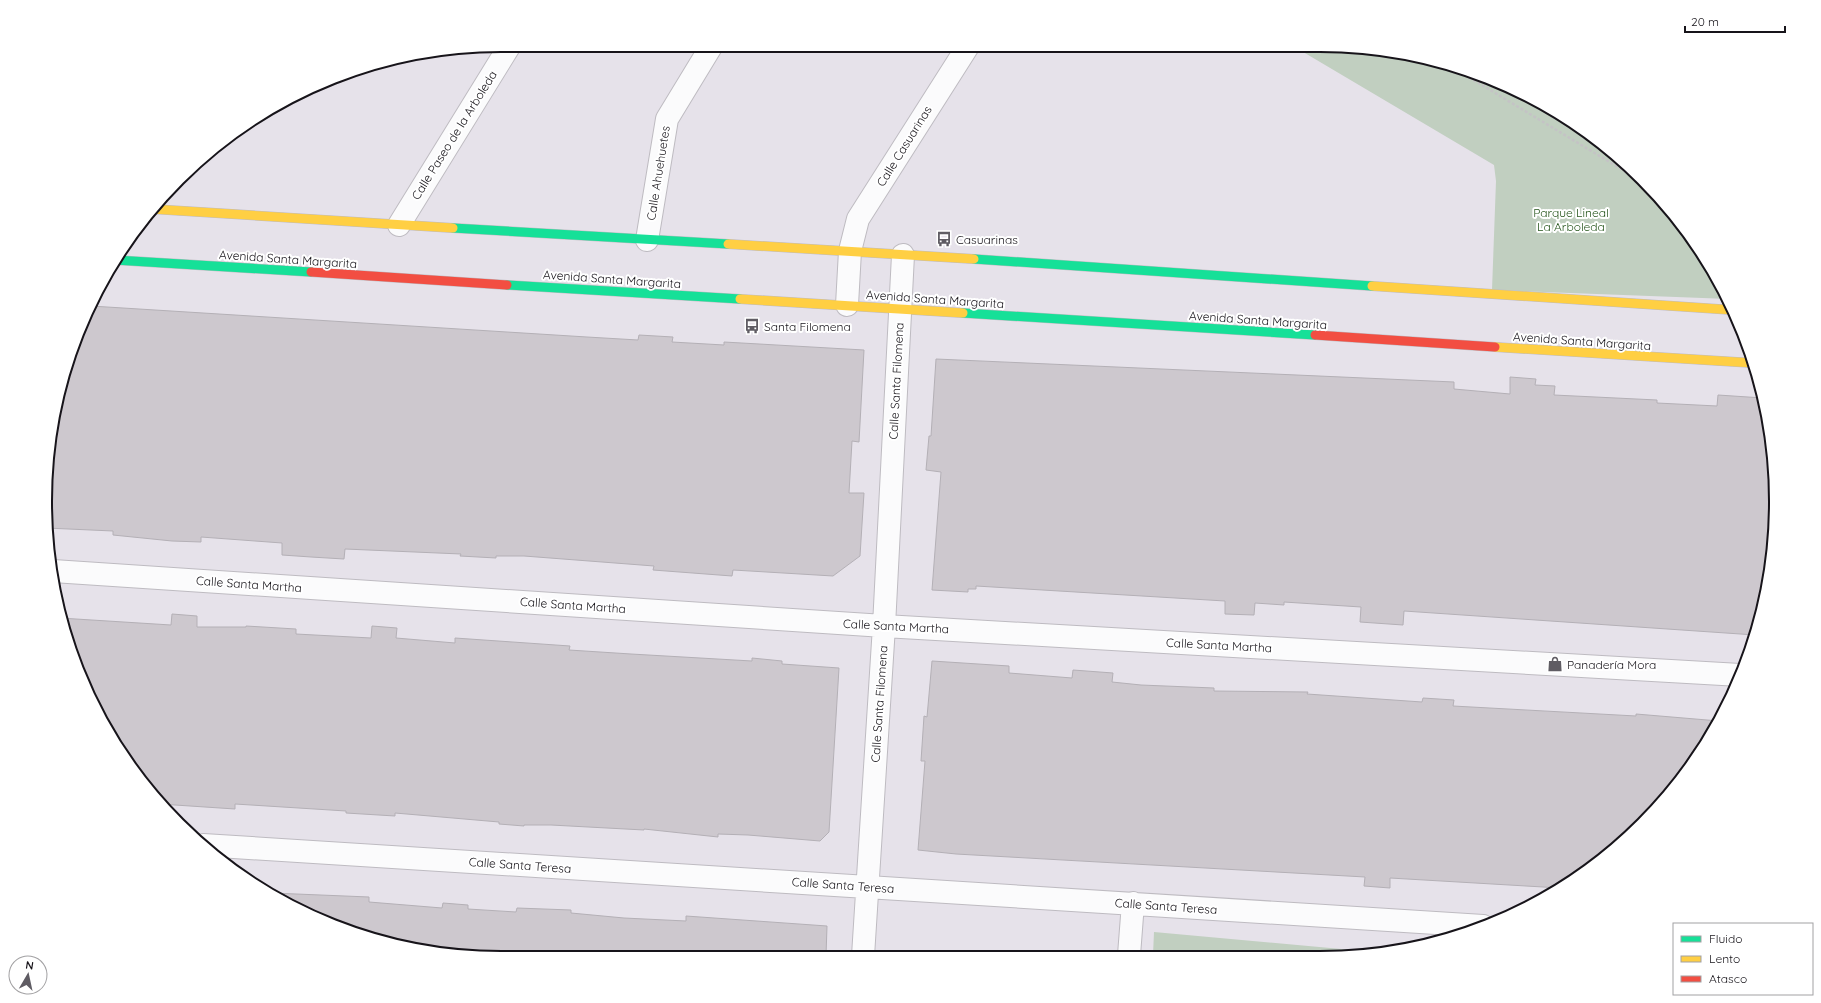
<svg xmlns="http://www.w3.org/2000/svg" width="1821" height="1003" font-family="Quicksand,sans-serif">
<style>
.green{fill:#c1cfc0}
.building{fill:#cdc8ce;stroke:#b4b0b6}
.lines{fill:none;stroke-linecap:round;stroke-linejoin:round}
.street-casing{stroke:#bebbc1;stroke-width:24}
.fast-casing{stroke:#bebbc1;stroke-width:10}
.slow-casing{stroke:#bebbc1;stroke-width:10}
.jam-casing{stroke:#bebbc1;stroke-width:10}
.path{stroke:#c4c3c5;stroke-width:2.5;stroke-dasharray:3 2;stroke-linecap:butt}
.street{stroke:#fbfbfc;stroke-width:22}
.fast{stroke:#16e098;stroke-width:9}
.slow{stroke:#ffcf43;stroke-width:9}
.jam{stroke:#f24e42;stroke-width:9}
.labels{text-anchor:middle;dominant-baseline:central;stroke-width:4;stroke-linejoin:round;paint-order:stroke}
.street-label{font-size:12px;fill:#17141a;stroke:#fff}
.park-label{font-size:12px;fill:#235319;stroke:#fff}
.poi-label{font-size:12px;fill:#17141a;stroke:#fff;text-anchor:start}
.rim{fill:none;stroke:#17141a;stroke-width:2}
</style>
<rect width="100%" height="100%" fill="#e6e2ea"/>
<path class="green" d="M1293 46H1349L1438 61 1548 106 1620 158 1682 223 1729 299 1492 290 1496 181 1494 165Z
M1154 932 1385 953 1379 954 1153 955Z"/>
<path class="building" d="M91 306 587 337 638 340 639 335 673 337 672 342 724 345V342L864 350 859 442 852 441 849 493H864L860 556 833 576 733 570 732 576 653 570 654 566 524 556H496V558L460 556 461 554 345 549 344 559 311 557 282 555V543L201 537V542L172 541 113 535V531L46 528V471L55 416H58L60 384 80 327Z
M936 359 1454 382V389L1510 394V377L1536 379 1535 385 1555 386 1554 395 1657 400V403L1717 406 1718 395 1763 398 1775 471 1772 561 1755 635 1404 611 1403 625 1360 622 1361 607 1284 602V605L1255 603 1254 615 1225 614V601L976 586V589H968V592L932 590 941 472 926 470 929 436H931Z
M172 614 197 616V627H246V626L296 629V634L371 638 372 626 397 628 396 638 455 643V638L570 646 569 650 631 654 752 661V658L782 661V664L839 668 829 832 820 841 748 835 718 834V837L644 829V830L551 825H524V826L499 824V822L395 813V816L346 813V811L235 804V809L160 804 122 755 80 676 60 618 171 625Z
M932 661 1009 666V673L1072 678 1073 670 1113 673 1112 682 1141 685 1214 688V691L1308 692 1307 694 1422 702 1423 698 1454 700 1453 706 1636 716V714L1719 721 1715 730 1663 803 1573 881 1560 888 1390 878V888L1364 886 1365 877 956 854 918 850 925 761H921L924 716 927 717Z
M272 893 369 897V902L442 908 443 903 468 905V909L516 912 517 908 571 910V913L624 918 686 921V916L827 926 826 956 472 957 383 942 273 897 271 895Z"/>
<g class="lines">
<g class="street-casing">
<path id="street" d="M399 225 510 45
M647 240 667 119 712 45
M847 305 850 251 858 219 968 46
M53 571 884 626 1740 675
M203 845 1483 926
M1129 955 1133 903
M863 956 884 626 903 255"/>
</g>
<g class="fast-casing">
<path id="fast" d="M453 228 728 244
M974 259 1372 286
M115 260 311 272
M507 285 740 299
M963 313 1315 335"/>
</g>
<g class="slow-casing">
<path id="slow" d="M152 209 453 228
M728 244 974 259
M1372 286 1733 310
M740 299 963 313
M1495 347 1753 363"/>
</g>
<g class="jam-casing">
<path id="jam" d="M311 272 507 285
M1315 335 1495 347"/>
</g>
<path class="path" d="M1452 67 1641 181"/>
<use href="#street" class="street"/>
<use href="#fast" class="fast"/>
<use href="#slow" class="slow"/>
<use href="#jam" class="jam"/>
</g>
<defs>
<g id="bus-bare" transform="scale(1.2)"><path d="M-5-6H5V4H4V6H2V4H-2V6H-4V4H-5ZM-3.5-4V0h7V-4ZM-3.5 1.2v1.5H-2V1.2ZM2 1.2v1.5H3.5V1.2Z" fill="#5f5c63" stroke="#fff" stroke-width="2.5" paint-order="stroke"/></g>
<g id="shop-bare" transform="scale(1.2)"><path d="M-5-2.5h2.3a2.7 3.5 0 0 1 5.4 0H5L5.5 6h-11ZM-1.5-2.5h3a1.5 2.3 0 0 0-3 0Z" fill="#5f5c63" stroke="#fff" stroke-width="2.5" paint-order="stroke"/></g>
</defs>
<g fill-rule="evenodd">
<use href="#bus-bare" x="944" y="239"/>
<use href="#bus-bare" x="752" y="326"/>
<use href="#shop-bare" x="1555" y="664"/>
</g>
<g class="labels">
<g class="street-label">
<text transform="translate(454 135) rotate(-58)">Calle Paseo de la Arboleda</text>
<text transform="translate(904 146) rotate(-58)">Calle Casuarinas</text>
<text transform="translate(658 173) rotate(-81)">Calle Ahuehuetes</text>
<text transform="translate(288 259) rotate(4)">Avenida Santa Margarita</text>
<text transform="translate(612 279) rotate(4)">Avenida Santa Margarita</text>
<text transform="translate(935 299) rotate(4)">Avenida Santa Margarita</text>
<text transform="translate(1258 320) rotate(4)">Avenida Santa Margarita</text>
<text transform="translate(1582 341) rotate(4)">Avenida Santa Margarita</text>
<text transform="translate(896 381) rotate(-87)">Calle Santa Filomena</text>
<text transform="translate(249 584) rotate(4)">Calle Santa Martha</text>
<text transform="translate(573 605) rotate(4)">Calle Santa Martha</text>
<text transform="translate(896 626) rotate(3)">Calle Santa Martha</text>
<text transform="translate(1219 645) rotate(3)">Calle Santa Martha</text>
<text transform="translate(879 704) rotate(-86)">Calle Santa Filomena</text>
<text transform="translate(520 865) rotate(4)">Calle Santa Teresa</text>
<text transform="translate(843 885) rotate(4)">Calle Santa Teresa</text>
<text transform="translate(1166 906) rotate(4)">Calle Santa Teresa</text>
</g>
<g class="park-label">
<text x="1571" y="212">Parque Lineal<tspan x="1571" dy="14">La Arboleda</tspan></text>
</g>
<g class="poi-label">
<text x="956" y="239">Casuarinas</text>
<text x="764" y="326">Santa Filomena</text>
<text x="1567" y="664">Panadería Mora</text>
</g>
</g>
<path d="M0 0H1821V1003H0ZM501 52H1320A449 449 0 0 1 1769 501V502A449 449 0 0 1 1320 951H501A449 449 0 0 1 52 502V501A449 449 0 0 1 501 52Z" fill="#fff" fill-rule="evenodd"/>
<path class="rim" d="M501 52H1320A449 449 0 0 1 1769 501V502A449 449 0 0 1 1320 951H501A449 449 0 0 1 52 502V501A449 449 0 0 1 501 52Z"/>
<rect x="1673" y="923" width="140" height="72" fill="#ffffff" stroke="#a2a1a3"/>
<rect x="1681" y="936" width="20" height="6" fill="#16e098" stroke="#a2a1a3"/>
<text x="1709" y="943" font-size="12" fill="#17141a">Fluido</text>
<rect x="1681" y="956" width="20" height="6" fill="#ffcf43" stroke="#a2a1a3"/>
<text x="1709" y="963" font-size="12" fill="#17141a">Lento</text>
<rect x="1681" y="976" width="20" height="6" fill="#f24e42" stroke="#a2a1a3"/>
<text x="1709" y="983" font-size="12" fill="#17141a">Atasco</text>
<g transform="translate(28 975) rotate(9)"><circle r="19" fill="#ffffff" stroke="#a2a1a3"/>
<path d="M0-3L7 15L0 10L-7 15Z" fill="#5f5c63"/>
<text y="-6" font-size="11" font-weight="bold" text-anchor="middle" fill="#17141a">N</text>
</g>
<path d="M1685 26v6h100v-6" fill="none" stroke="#17141a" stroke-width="2"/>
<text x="1691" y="26" font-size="12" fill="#17141a" stroke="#ffffff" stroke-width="3" paint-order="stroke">20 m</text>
</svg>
